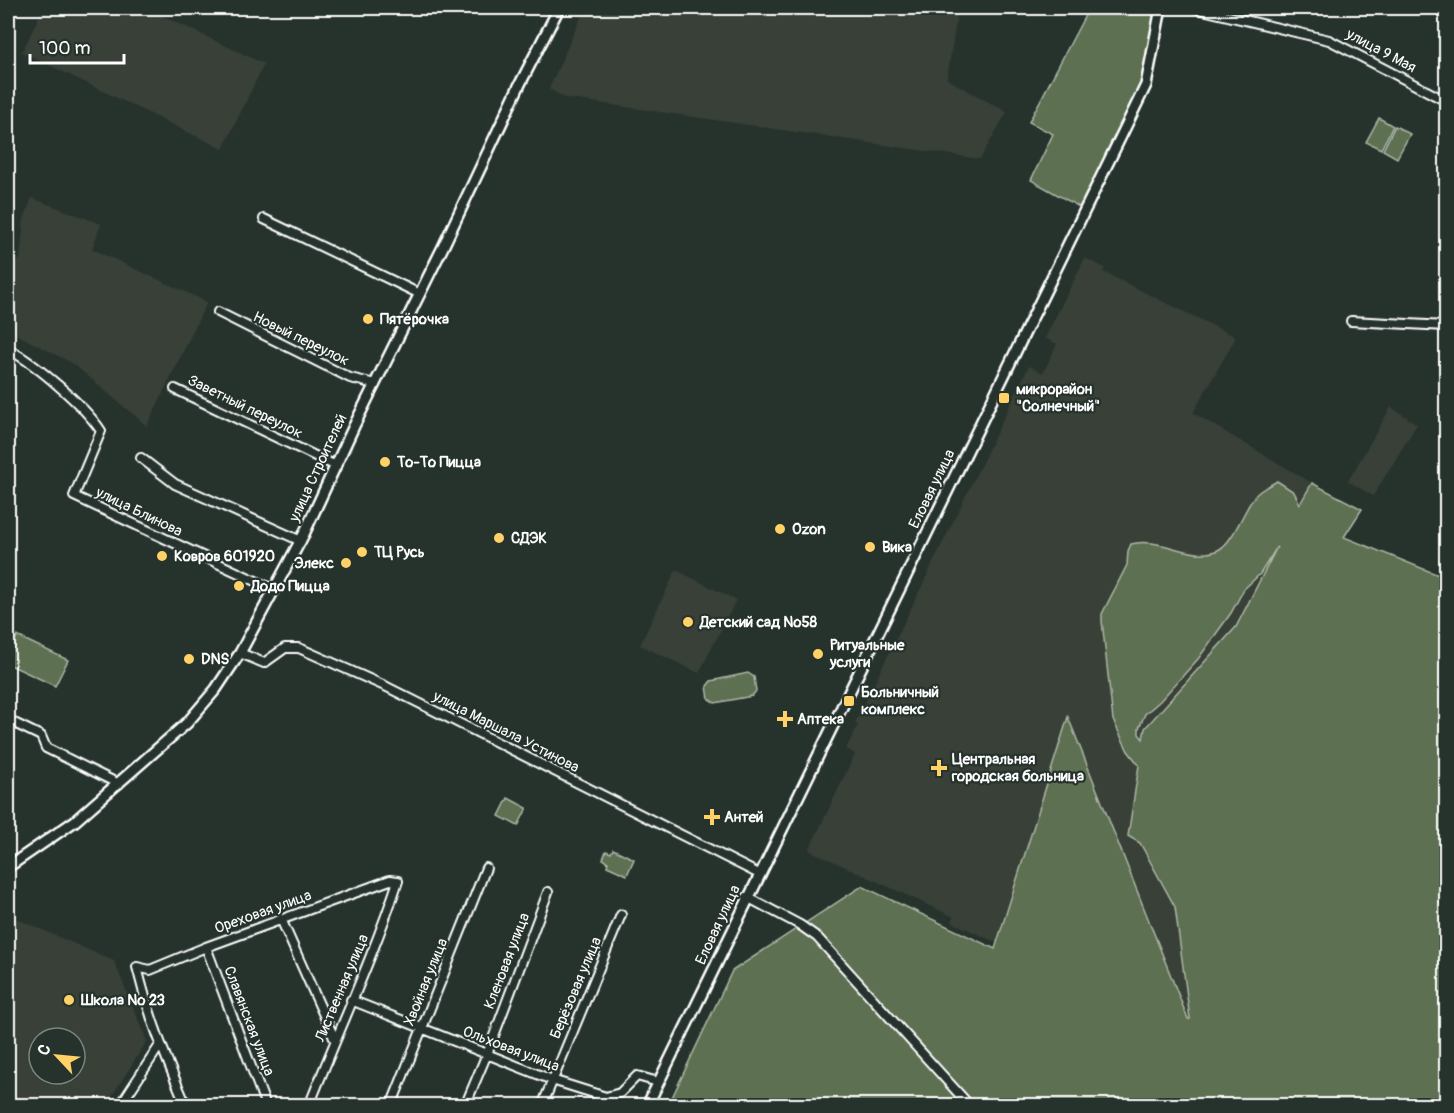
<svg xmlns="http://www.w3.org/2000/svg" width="1454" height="1113" font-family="Pangolin,sans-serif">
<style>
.built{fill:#394037;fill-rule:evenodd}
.green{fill:#5d6f51;stroke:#aeb7a8;stroke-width:1.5;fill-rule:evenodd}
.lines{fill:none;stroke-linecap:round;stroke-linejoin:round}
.minor-casing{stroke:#fff;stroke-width:12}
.major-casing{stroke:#fff;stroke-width:14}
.minor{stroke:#26332d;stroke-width:8}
.major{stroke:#26332d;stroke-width:9}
.poi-dot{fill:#ffd166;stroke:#26332d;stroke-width:2}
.labels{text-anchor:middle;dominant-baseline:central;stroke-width:4.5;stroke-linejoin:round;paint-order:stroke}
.street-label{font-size:15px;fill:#fff;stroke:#26332d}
.poi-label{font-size:15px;font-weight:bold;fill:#fff;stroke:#26332d;text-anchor:start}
</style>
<rect width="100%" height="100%" fill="#26332d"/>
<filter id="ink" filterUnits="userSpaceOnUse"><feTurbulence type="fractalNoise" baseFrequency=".0167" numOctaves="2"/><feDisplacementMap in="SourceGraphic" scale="12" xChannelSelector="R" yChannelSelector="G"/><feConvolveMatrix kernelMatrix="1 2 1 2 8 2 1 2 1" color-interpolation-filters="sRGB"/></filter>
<g filter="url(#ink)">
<path class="built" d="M43 8H146L264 64 223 149 22 52Z
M585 8H958L947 79 1007 112 980 159 565 98 549 89Z
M32 198 101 224 92 249 207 302 147 426 72 363 8 330V270L20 259 24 219Z
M1085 258 1105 268 1103 272 1236 337 1193 413 1312 483 1236 627 1145 729 1140 843 1175 907 1190 1019 1177 1026 952 922 954 917 809 850 855 754 846 749 858 725 855 723 1029 366 1043 373 1057 344 1045 338Z
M1391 407 1417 424 1373 496 1348 481Z
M676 570 736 600 699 673 640 645Z
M8 915 114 961 147 1041 106 1105H8ZM39 1038H75V1074H39Z"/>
<path class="green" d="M1089 8H1157L1140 84 1081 208 1031 180 1053 134 1029 122Z
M1379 118 1393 126 1381 149 1366 142Z
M1395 126 1410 134 1397 158 1383 150Z
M1277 481 1294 492 1300 504 1312 483 1362 509 1344 537 1446 578V1105L668 1106 732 971 862 886 995 949 1068 717 1188 1019H1190L1175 907 1140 843 1128 836 1139 765 1128 751 1113 720 1102 621V614L1127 565 1128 551 1131 544C1159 536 1193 562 1218 550 1233 543 1244 510 1254 497 1260 489 1269 486 1277 481ZM1277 547 1236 627 1145 728 1143 739 1139 734V728L1145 714 1160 701 1198 659 1231 613 1244 589 1260 574Z
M17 636 68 660 55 686 8 664V656Z
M748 673 754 677 756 691 752 696 715 703 709 699 707 686 711 681Z
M508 798 527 808 518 826 499 816Z
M613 849 634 859 627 875 607 866 608 862 603 859 606 851 611 853Z"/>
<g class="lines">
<g class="minor-casing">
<path id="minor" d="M1194 8 1329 40 1446 101
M264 219 420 294
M218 312 350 378 375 384
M1351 321 1446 326
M8 349C36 364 84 405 101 431L74 496 273 589
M175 389 336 466
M141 458 175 484 301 541
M240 653 264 663 285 648H299L387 687 759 874
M8 720 41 736 46 748 119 784
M747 897 800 925 817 937 970 1106
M281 919 335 1040
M206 947 266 1106
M351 1000 552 1080 606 1097 620 1093 637 1076 658 1082
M120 1106 160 1045
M185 1106V1103C165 1056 149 1017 137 967L150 970 206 947 390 880 398 881C373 957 339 1030 309 1106
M391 1106 486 868
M465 1106 489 1049 548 892
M542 1106 621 915"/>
</g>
<g class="major-casing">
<path id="major" d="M8 867 75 821 187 723 216 689 240 653 304 534 354 426 443 247 519 86 559 8
M647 1106 1146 85 1161 8"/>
</g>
<use href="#minor" class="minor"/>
<use href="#major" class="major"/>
</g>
</g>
<g class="poi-dot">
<circle cx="368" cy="319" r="6"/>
<rect x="998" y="392" width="12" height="12" rx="3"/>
<circle cx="385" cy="462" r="6"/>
<circle cx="780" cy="529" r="6"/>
<circle cx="499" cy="538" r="6"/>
<circle cx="870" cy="547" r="6"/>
<circle cx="362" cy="552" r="6"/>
<circle cx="162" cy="556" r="6"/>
<circle cx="346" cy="563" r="6"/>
<circle cx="239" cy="586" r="6"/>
<circle cx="688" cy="622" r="6"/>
<circle cx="818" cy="654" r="6"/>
<circle cx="189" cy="659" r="6"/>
<rect x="843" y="695" width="12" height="12" rx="3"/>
<path d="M782 710h6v6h6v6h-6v6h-6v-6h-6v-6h6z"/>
<path d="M936 759h6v6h6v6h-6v6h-6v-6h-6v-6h6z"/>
<path d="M709 808h6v6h6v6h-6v6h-6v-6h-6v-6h6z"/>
<circle cx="69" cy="1000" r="6"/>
</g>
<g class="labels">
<g class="street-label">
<text transform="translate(1381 51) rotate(28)">улица 9 Мая</text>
<text transform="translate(301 339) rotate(26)">Новый переулок</text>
<text transform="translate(245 407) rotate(26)">Заветный переулок</text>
<text transform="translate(318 468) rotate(-65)">улица Строителей</text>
<text transform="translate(932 489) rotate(-64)">Еловая улица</text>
<text transform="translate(139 512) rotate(26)">улица Блинова</text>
<text transform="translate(506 732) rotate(27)">улица Маршала Устинова</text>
<text transform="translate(263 912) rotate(-20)">Ореховая улица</text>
<text transform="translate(718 925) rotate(-65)">Еловая улица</text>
<text transform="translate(507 961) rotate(-69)">Кленовая улица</text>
<text transform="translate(426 982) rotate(-68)">Хвойная улица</text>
<text transform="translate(342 988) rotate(-67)">Лиственная улица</text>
<text transform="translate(576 988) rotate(-67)">Берёзовая улица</text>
<text transform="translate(249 1021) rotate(69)">Славянская улица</text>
<text transform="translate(511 1049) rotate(21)">Ольховая улица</text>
</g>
<g class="poi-label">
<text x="380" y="319">Пятёрочка</text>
<text x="1016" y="389">микрорайон<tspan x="1016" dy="17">"Солнечный"</tspan></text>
<text x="397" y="462">То-То Пицца</text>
<text x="792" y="529">Ozon</text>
<text x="511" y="538">СДЭК</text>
<text x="882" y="547">Вика</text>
<text x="374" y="552">ТЦ Русь</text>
<text x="174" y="556">Ковров 601920</text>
<text x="334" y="563" text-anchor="end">Элекс</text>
<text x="251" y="586">Додо Пицца</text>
<text x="700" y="622">Детский сад №58</text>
<text x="830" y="645">Ритуальные<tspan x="830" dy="17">услуги</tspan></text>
<text x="201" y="659">DNS</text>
<text x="861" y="692">Больничный<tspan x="861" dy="17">комплекс</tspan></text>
<text x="797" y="719">Аптека</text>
<text x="952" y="759">Центральная<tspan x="952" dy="17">городская больница</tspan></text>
<text x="724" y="817">Антей</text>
<text x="81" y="1000">Школа № 23</text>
</g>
</g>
<rect width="1454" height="1113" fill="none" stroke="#26332d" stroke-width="30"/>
<rect x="15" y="15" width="1424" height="1083" fill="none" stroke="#fff" stroke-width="2" filter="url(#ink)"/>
<g transform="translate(57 1056) rotate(296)"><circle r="28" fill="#26332d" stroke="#7d8581" stroke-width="1.5"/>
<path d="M0-4.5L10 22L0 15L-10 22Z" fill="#ffd166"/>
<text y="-9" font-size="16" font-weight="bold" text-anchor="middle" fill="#ffffff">С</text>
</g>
<path d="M30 54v9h94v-9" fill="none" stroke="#ffffff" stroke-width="3"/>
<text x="39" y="54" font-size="18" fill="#ffffff" stroke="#26332d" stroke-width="4.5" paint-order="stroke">100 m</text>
</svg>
